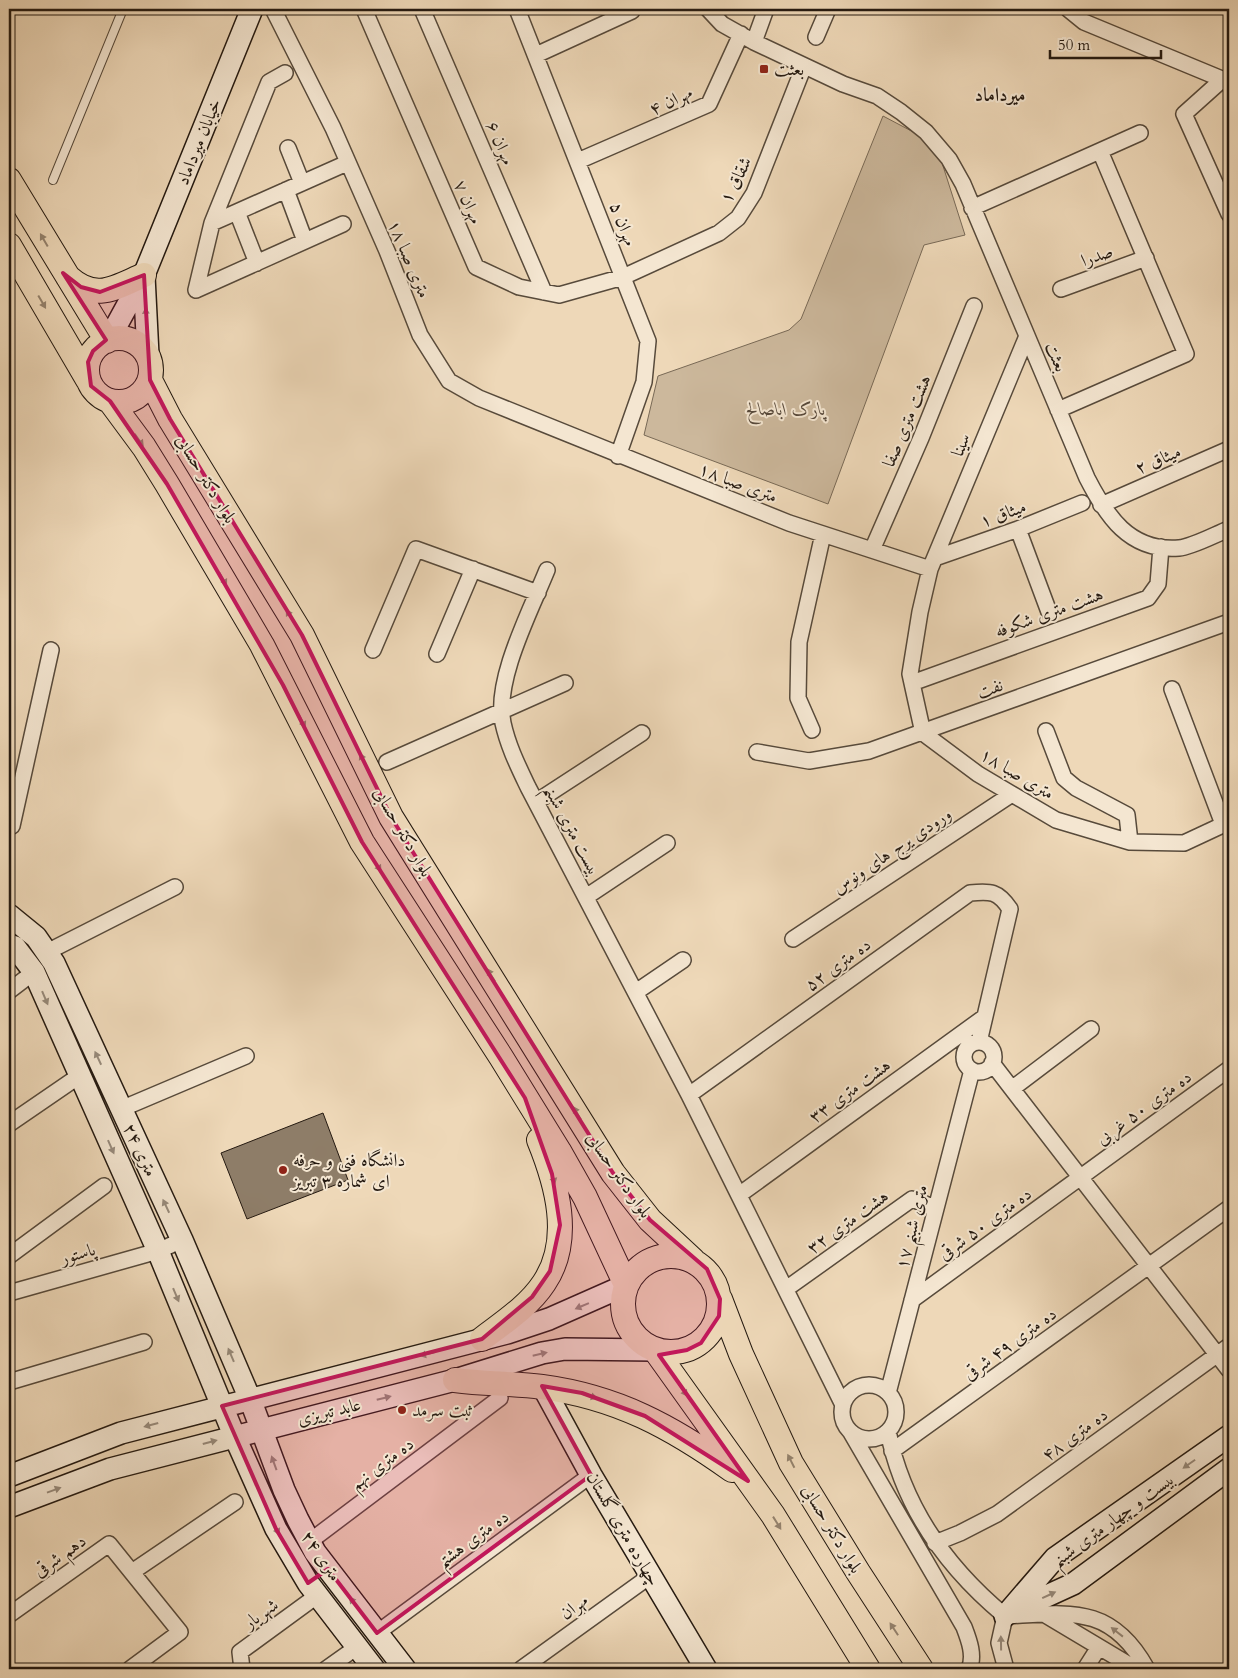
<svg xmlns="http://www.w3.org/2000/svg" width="1238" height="1678" font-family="Cardo,Amiri,serif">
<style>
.green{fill:#ccb89c;stroke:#786956}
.building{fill:#8e7d68;stroke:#251a11}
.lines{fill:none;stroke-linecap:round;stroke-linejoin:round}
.lane-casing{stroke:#574a3b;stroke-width:10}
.street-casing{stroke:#574a3b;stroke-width:18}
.secondary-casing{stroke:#251a11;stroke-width:24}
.primary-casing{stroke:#251a11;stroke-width:26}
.lane{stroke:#f4e6d1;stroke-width:8}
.street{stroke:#f4e6d1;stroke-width:15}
.secondary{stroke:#f4e6d1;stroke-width:21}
.primary{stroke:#eed8b8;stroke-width:24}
.oneway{fill:#94826d}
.oneway2{fill:#978a7b}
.marked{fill:#c2185b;fill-opacity:0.2;stroke:#c2185b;stroke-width:4;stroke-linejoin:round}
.poi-dot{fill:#8f2418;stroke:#f4e6d1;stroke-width:2}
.labels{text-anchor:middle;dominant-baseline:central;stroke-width:4;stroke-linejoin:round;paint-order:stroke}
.poi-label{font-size:18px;fill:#251a11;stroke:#f4e6d1;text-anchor:start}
.street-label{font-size:18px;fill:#251a11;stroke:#f4e6d1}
.park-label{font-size:18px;font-style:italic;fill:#57493b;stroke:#f4e6d1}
.neighbourhood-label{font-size:19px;font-weight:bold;fill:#251a11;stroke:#f4e6d1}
</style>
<rect width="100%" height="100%" fill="#eed8b8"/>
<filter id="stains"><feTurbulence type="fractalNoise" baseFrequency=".004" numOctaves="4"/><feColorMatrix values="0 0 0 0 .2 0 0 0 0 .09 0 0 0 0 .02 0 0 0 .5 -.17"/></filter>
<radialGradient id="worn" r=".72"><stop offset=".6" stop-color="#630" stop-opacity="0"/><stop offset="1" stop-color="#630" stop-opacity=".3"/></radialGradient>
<path class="green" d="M883 116 936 144 965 235 924 245 828 504 644 435 658 376 789 330 801 319Z"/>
<path class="building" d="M323 1113 348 1180 247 1219 221 1153Z"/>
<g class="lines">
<g class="lane-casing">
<path id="lane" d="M53 180 123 9"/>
</g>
<g class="street-casing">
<path id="street" d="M273 9 333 128 387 251 420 335 449 381 479 398 789 523 930 569
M364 9 476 267 519 287 559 295 623 277 719 233 738 218 754 193 804 66
M422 9 544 292
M517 9 648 341 644 382 618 456
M708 9 722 24 754 42 843 84 877 96 901 112 926 132 949 159 963 184 1087 478C1106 515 1129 552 1179 548 1192 547 1216 534 1229 529
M1068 9 1084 22 1229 82
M816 37 828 9
M754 42 766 9
M536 55 632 11 630 9
M1223 79 1184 114 1229 214
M288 148 302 183
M578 161 709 104 741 34
M286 190 305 241
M972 208 1140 133
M237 212 257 263
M212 223 269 82 285 73
M1061 289 1146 258
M196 290 212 223 347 163
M196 290 343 224
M1027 336 930 569 920 612 910 674 923 733 978 774 1056 820 1130 842 1184 843 1229 822
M1058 410 1186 354 1100 151
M1101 505 1229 449
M1018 529 1049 612
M872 550 921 438 974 306
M935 558 1018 529 1082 503
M547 570C531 610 494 680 503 723 508 746 518 766 528 787L689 1095 843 1405
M373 650 416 549 538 593
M437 654 473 569
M912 683 1148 598 1158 584 1161 547
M1172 689 1223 824
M812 730 798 698 799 642 823 534
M1046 731 1064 778 1076 788 1127 815 1130 842
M757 752 809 761 869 751 1229 622
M387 762 565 683
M536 802 642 733
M9 825 12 826 51 650
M586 897 667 843
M793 939 1012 794
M47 952 175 887
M9 991 34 972
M636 992 683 960
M964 1057a15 15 0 1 1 30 0a15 15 0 1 1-30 0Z
M992 1063 1229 1370
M1013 1088 1091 1029
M689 1095 970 893C991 891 998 891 1010 909L979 1042
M121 1109 246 1056
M9 1124 79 1076
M739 1195 983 1018
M9 1256 104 1186
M786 1289 912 1199 935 1208
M9 1293 158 1251 182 1240
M912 1300 1229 1069
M9 1382 144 1342
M842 1412a27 27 0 1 1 54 0a27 27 0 1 1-54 0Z
M888 1393 972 1070
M850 1431 964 1627C969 1640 975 1656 969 1669
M888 1431C903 1507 946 1567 1005 1616 1070 1613 1111 1604 1147 1669
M892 1451 1229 1208
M309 1542 500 1398
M935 1543 960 1533 997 1514 1229 1346
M132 1572 235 1502
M1044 1614 1136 1669
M9 1615 109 1544 180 1632 130 1669
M1005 1616 999 1643 1006 1669
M377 1633 591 1475
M242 1669 240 1652 318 1595
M326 1669 357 1647
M521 1669 650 1576
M1085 1669 1099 1647"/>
</g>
<g class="secondary-casing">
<path id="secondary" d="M144 276 148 355
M109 339 144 275 252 9
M9 915 36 937 54 963 182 1240 250 1399 284 1490 298 1520 315 1552 405 1669
M9 945 15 947 34 972 158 1251 234 1435 276 1529 308 1583 374 1669
M543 1387 591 1475 706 1669
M9 1476 121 1433 507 1333 549 1319 626 1285
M9 1507 110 1469 455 1380 542 1353 565 1349 655 1350
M1012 1612 1073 1584 1229 1469
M1005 1616 1055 1558 1229 1436"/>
</g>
<g class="primary-casing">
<path id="primary" d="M9 180 107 341
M9 245 88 380
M68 277C96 302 114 288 144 275
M87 370a32 32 0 1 1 64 0a32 32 0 1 1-64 0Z
M150 380 170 419 302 635 391 817 613 1173 650 1220 693 1260
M110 401 144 447 167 484 262 645 362 842 501 1057 559 1151 585 1197 626 1285
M623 1304a48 48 0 1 1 96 0a48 48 0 1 1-96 0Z
M720 1299 741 1354 791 1463 858 1572 921 1669
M482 1339C503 1323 529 1306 544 1283 573 1240 557 1184 539 1140
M655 1350 773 1515 868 1669
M455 1380C484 1384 513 1383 542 1387 617 1397 672 1427 732 1470"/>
</g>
<use href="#lane" class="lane"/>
<use href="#street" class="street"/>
<use href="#secondary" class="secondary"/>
<use href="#primary" class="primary"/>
</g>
<defs><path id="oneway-solid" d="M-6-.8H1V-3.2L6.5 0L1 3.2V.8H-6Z" transform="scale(1.25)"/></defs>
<g class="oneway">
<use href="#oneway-solid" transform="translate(44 240) rotate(-120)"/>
<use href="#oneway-solid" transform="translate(42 302) rotate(60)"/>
<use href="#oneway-solid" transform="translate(139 440) rotate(54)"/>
<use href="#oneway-solid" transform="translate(223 579) rotate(60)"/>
<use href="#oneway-solid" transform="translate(290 616) rotate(-121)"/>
<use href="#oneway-solid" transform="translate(302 721) rotate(63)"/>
<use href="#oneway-solid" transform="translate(363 760) rotate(-116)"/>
<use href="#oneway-solid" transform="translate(377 865) rotate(57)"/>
<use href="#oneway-solid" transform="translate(491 975) rotate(-122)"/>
<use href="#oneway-solid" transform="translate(577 1113) rotate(-121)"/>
<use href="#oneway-solid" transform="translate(553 1177) rotate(75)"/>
<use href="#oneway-solid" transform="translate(683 1390) rotate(55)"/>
<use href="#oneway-solid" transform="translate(590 1396) rotate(16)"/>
<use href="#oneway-solid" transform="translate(791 1461) rotate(-117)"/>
<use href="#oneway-solid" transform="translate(777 1523) rotate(58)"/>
<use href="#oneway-solid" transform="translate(894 1629) rotate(-123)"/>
</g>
<g class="oneway2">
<use href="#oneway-solid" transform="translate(146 315) rotate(-93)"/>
<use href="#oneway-solid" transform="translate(45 998) rotate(67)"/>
<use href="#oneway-solid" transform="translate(98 1058) rotate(-115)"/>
<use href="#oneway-solid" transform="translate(111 1147) rotate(66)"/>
<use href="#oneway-solid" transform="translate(166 1206) rotate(-115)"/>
<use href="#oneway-solid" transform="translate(176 1295) rotate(67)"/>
<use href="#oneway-solid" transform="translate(582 1306) rotate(157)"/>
<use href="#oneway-solid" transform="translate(427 1354) rotate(166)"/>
<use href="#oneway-solid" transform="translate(540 1354) rotate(-13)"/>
<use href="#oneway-solid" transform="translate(231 1355) rotate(-113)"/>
<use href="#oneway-solid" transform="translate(384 1398) rotate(-14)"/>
<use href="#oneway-solid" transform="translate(151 1425) rotate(165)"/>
<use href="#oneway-solid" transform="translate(210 1442) rotate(-15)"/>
<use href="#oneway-solid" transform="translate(274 1463) rotate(-110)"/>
<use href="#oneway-solid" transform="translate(1189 1464) rotate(145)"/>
<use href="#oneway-solid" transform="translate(54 1490) rotate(-20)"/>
<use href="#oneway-solid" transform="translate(276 1528) rotate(64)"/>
<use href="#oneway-solid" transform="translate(1049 1595) rotate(-25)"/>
<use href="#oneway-solid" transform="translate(354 1603) rotate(-128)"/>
<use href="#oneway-solid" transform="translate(1117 1632) rotate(-142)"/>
<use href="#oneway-solid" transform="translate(1001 1643) rotate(-91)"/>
</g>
<path class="marked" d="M63 273 81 287 100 292 144 275 150 380 170 419 302 635 391 817 613 1173 650 1220 707 1269 720 1299 719 1316 701 1343 687 1350 659 1355 748 1481 645 1416 582 1393 542 1386 591 1475 377 1633 328 1569 308 1583 276 1529 222 1406 482 1339 532 1297 550 1271 560 1225 552 1174 525 1098 362 842 283 685 167 484 110 401 91 386 88 362 93 351 106 340Z"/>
<g class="poi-dot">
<rect x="759" y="64" width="10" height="10" rx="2.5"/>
<circle cx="283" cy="1170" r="5"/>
<circle cx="402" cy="1410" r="5"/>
</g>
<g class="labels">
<g class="poi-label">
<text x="774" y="69">بعثت</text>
<text x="293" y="1160">دانشگاه فنی و حرفه<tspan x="293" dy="21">ای شماره ۳ تبریز</tspan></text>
<text x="412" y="1410">ثبت سرمد</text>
</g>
<g class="street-label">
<text transform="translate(671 101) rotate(-25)">مهران ۴</text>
<text transform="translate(199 142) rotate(-68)">خیابان میرداماد</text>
<text transform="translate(500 143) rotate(67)">مهران ۶</text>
<text transform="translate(736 180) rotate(-63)">شقاق ۱</text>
<text transform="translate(468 202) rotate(67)">مهران ۷</text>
<text transform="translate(623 224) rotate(69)">مهران ۵</text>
<text transform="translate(1097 256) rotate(-20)">صدرا</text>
<text transform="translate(409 259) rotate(67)">متری صبا ۱۸</text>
<text transform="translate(1056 357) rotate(67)">بعثت</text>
<text transform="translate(907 421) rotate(-67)">هشت متری صفا</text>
<text transform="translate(961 445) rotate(-68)">سینا</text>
<text transform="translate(1158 460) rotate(-23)">میثاق ۲</text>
<text transform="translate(206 479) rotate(59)">بلوار دکتر حسابی</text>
<text transform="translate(738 483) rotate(21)">متری صبا ۱۸</text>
<text transform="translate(1003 514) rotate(-20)">میثاق ۱</text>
<text transform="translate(1049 613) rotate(-20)">هشت متری شکوفه</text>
<text transform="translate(990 689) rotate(-20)">نفت</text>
<text transform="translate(1017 774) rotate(31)">متری صبا ۱۸</text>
<text transform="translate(572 830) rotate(62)">بیست متری شبنم</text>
<text transform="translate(403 832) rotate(60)">بلوار دکتر حسابی</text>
<text transform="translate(892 851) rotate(-34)">ورودی یرج های ونوس</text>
<text transform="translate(838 965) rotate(-36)">ده متری ۵۲</text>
<text transform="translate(850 1091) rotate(-36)">هشت متری ۳۳</text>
<text transform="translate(1144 1108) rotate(-36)">ده متری ۵۰ غربی</text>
<text transform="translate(140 1150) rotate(65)">۲۴ متری</text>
<text transform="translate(619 1175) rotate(55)">بلوار دکتر حسابی</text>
<text transform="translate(848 1222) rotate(-36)">هشت متری ۳۲</text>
<text transform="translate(985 1224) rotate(-36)">ده متری ۵۰ شرقی</text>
<text transform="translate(912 1227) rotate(-76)">۱۷ متری شبنم</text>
<text transform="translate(78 1254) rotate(-16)">پاستور</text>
<text transform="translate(1010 1344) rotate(-36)">ده متری ۴۹ شرقی</text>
<text transform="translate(329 1412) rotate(-14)">عابد تبریزی</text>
<text transform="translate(1075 1435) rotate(-36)">ده متری ۴۸</text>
<text transform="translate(382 1464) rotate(-37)">ده متری نهم</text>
<text transform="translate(1113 1520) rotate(-36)">بیست و چهار متری شبنم</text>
<text transform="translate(623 1529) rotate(60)">چهارده متری گلستان</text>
<text transform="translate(832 1529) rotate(59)">بلوار دکتر حسابی</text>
<text transform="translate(473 1539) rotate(-36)">ده متری هشتم</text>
<text transform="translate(60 1556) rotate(-35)">دهم شرقی</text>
<text transform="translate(321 1556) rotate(56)">۲۴ متری</text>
<text transform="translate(574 1607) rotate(-36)">مهران</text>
<text transform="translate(261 1614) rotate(-36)">شهریار</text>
</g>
<g class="park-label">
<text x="786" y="409">پارک اباصالح</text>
</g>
<g class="neighbourhood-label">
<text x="1000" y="95">میرداماد</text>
</g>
</g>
<rect width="1238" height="1678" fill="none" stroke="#eed8b8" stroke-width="30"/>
<rect x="10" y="10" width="1218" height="1658" fill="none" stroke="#251a11" stroke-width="2.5"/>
<rect x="15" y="15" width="1208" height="1648" fill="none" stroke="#251a11"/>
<path d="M1050 50v8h111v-8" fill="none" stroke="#251a11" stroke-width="2.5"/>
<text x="1058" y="50" font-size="15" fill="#251a11" stroke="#f4e6d1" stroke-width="4" paint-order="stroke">50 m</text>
<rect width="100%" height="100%" filter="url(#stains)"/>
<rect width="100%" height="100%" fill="url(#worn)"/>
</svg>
